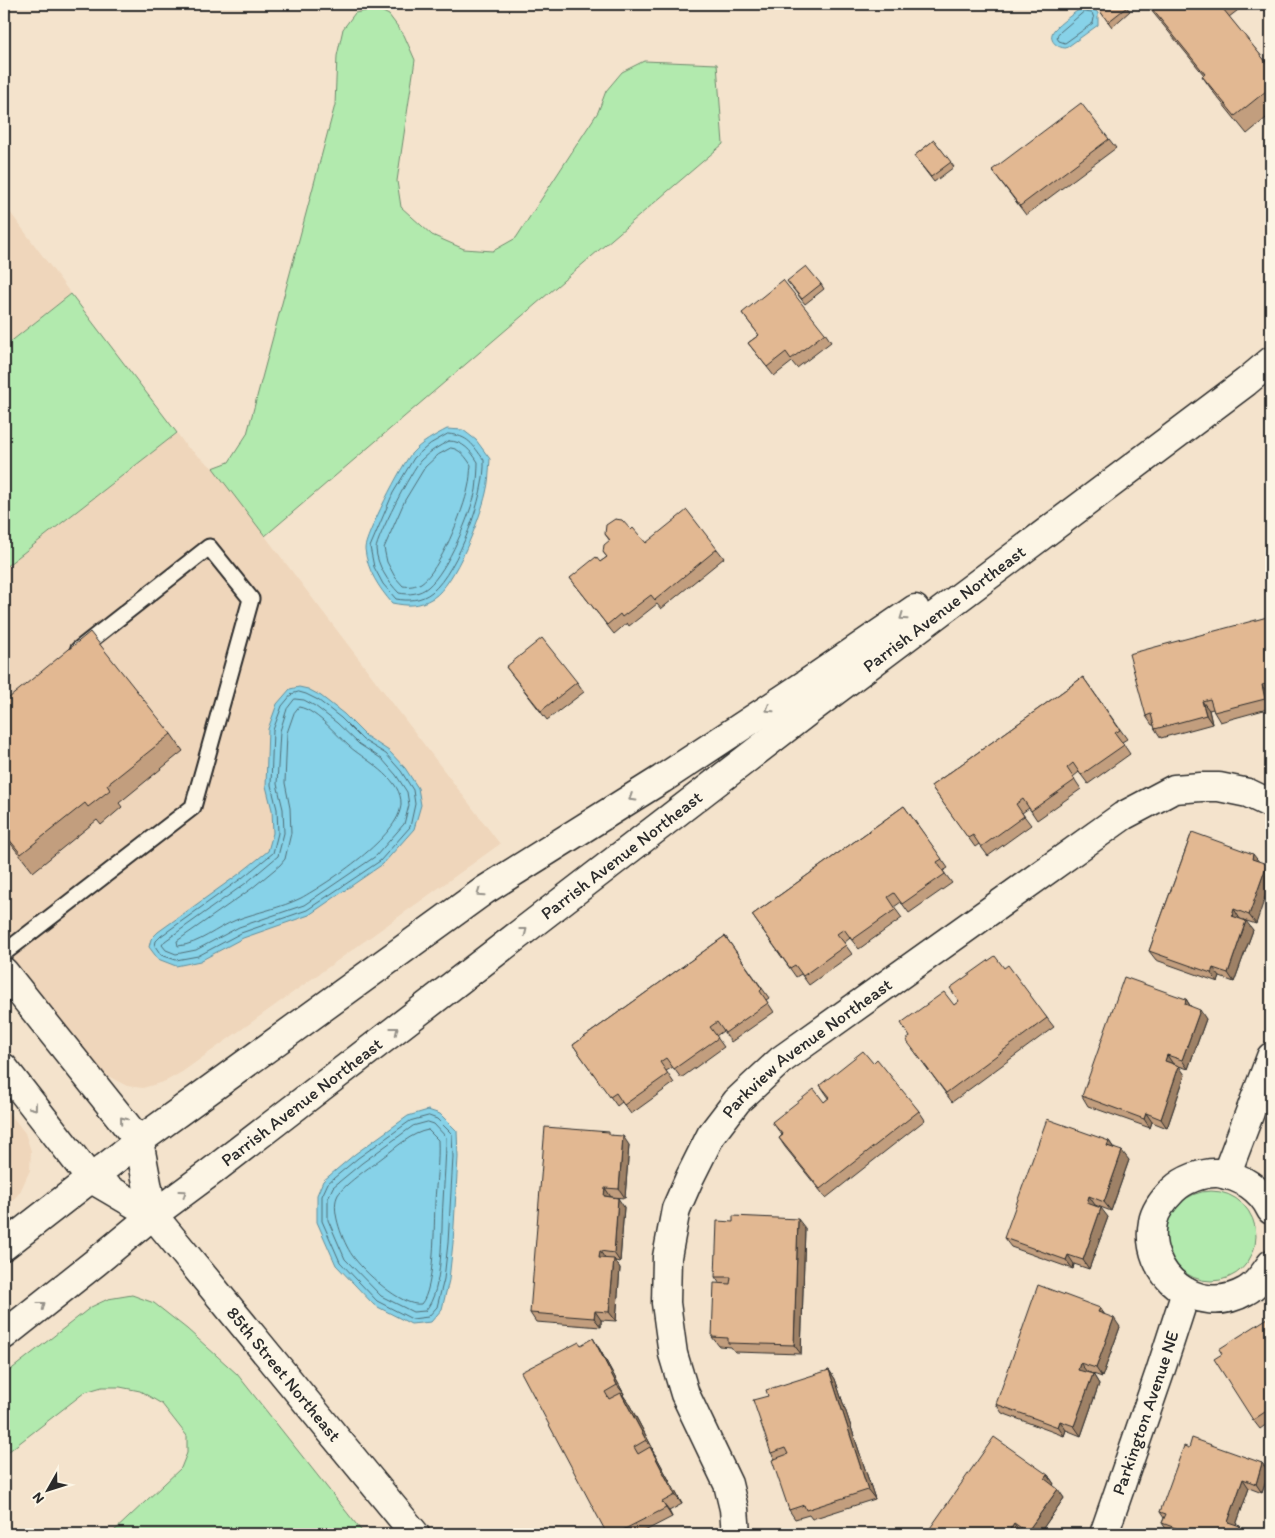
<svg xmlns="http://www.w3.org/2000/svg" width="1275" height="1538" font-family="Itim,sans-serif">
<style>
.built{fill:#efd6bb}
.green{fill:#b2eaae;stroke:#6e8a6c}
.water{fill:#87d2e8;stroke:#628f9c}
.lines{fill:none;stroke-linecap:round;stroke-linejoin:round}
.shore{stroke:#506e77;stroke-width:1}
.lane-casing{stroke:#2b2b2b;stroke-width:19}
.street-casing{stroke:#2b2b2b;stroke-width:31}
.secondary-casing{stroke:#2b2b2b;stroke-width:31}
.lane{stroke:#fcf5e5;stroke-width:15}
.street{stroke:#fcf5e5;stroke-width:28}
.secondary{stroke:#fcf5e5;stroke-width:28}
.wall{fill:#c29e7e;stroke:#2b2b2b}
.shaded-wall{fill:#9e8166;stroke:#2b2b2b}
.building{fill:#e2b892;stroke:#2b2b2b}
.oneway{stroke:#949088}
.labels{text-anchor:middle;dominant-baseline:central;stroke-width:4;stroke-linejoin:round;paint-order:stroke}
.street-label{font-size:18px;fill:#2b2b2b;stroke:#fcf5e5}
</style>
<rect width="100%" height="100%" fill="#f4e3cc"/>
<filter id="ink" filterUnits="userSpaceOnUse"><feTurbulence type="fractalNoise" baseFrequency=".02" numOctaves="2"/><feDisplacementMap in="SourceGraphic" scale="10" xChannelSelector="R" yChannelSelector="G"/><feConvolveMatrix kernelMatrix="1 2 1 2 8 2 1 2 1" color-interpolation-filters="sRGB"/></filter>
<g filter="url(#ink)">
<path class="built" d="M4 204 71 294 4 347Z
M177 433 186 446 213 468 500 844 182 1072 166 1081 143 1088 127 1086 104 1074 4 950V568Z
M4 1106 25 1133 31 1151 30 1170 20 1192 4 1210Z"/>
<path class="green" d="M377 9 389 15 404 35 415 60 397 181 401 207 432 235 464 249 493 251 516 238 598 112 606 91 622 72 644 61 717 64 723 144 265 536 213 468 229 462 247 434 335 105 337 56 343 29 355 13Z
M71 294 177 433 4 568V347Z
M1166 1236a45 45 0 1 1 90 0a45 45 0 1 1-90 0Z
M132 1295 154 1303 187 1329 237 1374 364 1534H111L181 1468 187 1453V1436L162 1404 140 1391 120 1387H102L85 1392 4 1455V1375L91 1307 108 1299Z"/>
<path class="water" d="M1090 6 1098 13V25L1066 48C1057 48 1047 40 1054 30 1058 25 1076 11 1082 8 1083 7 1088 7 1090 6Z
M447 429 463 430 476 440 490 459C489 470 489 482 486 493 480 519 455 584 433 598 418 607 408 606 392 603 379 588 367 570 365 549 364 538 403 462 412 453 422 442 434 436 447 429Z
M299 687 308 689 321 696 344 714 366 736 389 751 405 768 418 788 421 805 414 829 383 864 309 915 243 938 200 961 176 966 158 959 149 947 151 939 158 932 239 874 268 851 273 833 272 810 266 786 268 729 277 704 290 689Z
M428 1110 440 1114 457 1131 458 1157 453 1243 449 1280 442 1309 431 1322 411 1324 374 1305 336 1265 317 1222V1195L323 1181 355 1154 408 1116Z"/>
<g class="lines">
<path class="shore" d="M1084 12 1092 13 1094 18 1093 23 1065 43 1059 41 1057 38 1058 34Z
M448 434C469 436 472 444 484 460 486 494 458 570 432 592 421 601 408 601 396 599L383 584 374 567 370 547 393 493 414 458 430 444Z
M449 441C463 441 471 451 478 462 478 471 477 481 476 490 470 515 448 570 428 587 420 594 409 595 399 593 388 582 377 565 376 549 376 539 412 469 421 460 429 452 439 446 449 441Z
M451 448C460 449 466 457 471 465 470 472 470 481 468 488 464 509 439 572 421 583 415 586 410 587 403 586L395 577 387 562 384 548 405 500 425 467 438 455Z
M299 692 306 694 318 700 341 718 363 740 386 754 401 771 413 790 415 804 410 827 380 861 307 910 241 933 198 956 176 960 161 955 155 946 156 941 161 936 242 878 273 853 278 833 277 809 271 785 273 730 282 706 292 694Z
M295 699 304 700 315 706 337 723 359 744 382 759 396 775 407 792 409 805 404 824 376 856 304 905 239 927 196 950 176 954 166 950 162 945 165 941 246 883 278 856 284 833 283 809 277 784 280 731 287 709Z
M299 707C318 710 340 740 355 751 371 763 402 781 401 804 400 836 328 883 301 898 281 908 257 912 236 920 216 928 200 944 178 946L177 941 251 889 280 865 285 859 291 833 290 808 285 783 287 733 294 713Z
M429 1116 437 1119 452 1134 453 1157 448 1243 444 1279 437 1307 428 1317 412 1319 377 1301 340 1262 322 1221V1196L328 1183 358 1158 410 1121Z
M428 1122 434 1124 446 1137C446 1159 444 1180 443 1202 441 1230 444 1291 425 1311L413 1312 381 1296 345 1259 328 1220V1198L333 1187 362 1163 413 1126Z
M428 1130 438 1140C439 1161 436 1181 435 1202 434 1224 435 1289 421 1304 401 1307 363 1271 352 1255 343 1242 331 1211 337 1197 340 1187 373 1165 383 1157 397 1147 411 1133 428 1130Z"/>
<g class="lane-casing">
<path id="lane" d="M4 953 193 807 251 599 209 547 78 650"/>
</g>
<g class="street-casing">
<g id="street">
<path d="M4 972 139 1141 153 1215"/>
<path d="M4 1068 90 1178 153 1215"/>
<path d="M1226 1175 1271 1057"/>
<path d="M1271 1210C1261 1189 1241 1176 1218 1173 1203 1172 1183 1180 1173 1190 1164 1199 1155 1210 1153 1222 1143 1274 1198 1319 1246 1291 1257 1285 1264 1274 1271 1264"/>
<path id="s1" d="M736 1534 734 1509 728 1484 685 1394 673 1354 666 1303 667 1257 676 1209 690 1177 711 1135 737 1101 781 1060 1123 816 1174 789 1201 787H1219L1248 793 1271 804"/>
<path id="s2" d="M1104 1534 1160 1372 1186 1292"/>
</g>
</g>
<g class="secondary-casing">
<g id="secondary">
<path id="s3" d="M153 1215 415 1534"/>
<path d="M4 1246 139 1141 485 890 662 779 803 686 915 609"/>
<path id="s4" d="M4 1335 96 1262 153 1215 211 1172 815 706 1246 382 1271 361"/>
</g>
</g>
<use href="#lane" class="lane"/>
<use href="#street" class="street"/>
<use href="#secondary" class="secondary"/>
</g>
<path class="wall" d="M1124 4 1130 11 1112 27 1100 11Z
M1146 4H1246L1229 17 1271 68V114L1247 134 1214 93 1202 76 1204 75Z
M1109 139 1116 148 1026 215 992 170Z
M934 140 954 167 934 182 914 156Z
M787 281 821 284 824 289 805 304Z
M742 313 825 333 831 342 797 368 792 362 774 376 748 343 759 335Z
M631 530 646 543 717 549 724 558 661 609 657 604 629 626 627 623 614 634 570 578 600 562 607 557 603 552 610 541 605 534Z
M1271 616V694H1268L1271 708 1220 722 1214 712 1213 709 1209 710 1212 724 1161 738 1155 729 1154 725H1152L1146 716Z
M506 667 577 682 584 692 547 720Z
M1083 677 1127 739 1122 742 1130 754 1088 784 1079 772 1073 777 1081 789 1037 820 1029 808 1022 813 1031 825 988 856 979 844 975 847 931 786Z
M4 702 171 734 183 751 119 803 122 807 101 825 97 820 33 872 4 835Z
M904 806 948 868 943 871 952 883 909 913 901 902 894 907 902 918 859 949 850 938 844 943 852 954 809 985 801 974 796 977 752 915Z
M1192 832 1256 924 1240 919 1253 930 1234 982 1220 977 1218 982 1156 960 1149 951Z
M725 936 769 998 766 1000 774 1012 731 1042 723 1031 716 1036 724 1047 681 1078 673 1067 666 1071 674 1083 631 1114 622 1102 617 1106 573 1045Z
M1004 968 1047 1018 1054 1027 952 1102 913 1049 954 1005Z
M1186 999 1191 1007 1206 1019 1188 1069 1173 1064 1185 1075 1167 1128 1152 1122 1150 1128 1088 1106 1082 1096Z
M873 1063 919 1111 925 1120 826 1198 785 1147 779 1138 782 1135 772 1122 824 1102 829 1098 820 1085Z
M612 1135 629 1145 625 1198 611 1197 624 1207 620 1262 615 1261 620 1268 616 1321 601 1320V1327L536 1322 530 1313Z
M1109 1141 1114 1148 1129 1160 1111 1211 1095 1205V1206L1108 1217 1089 1269 1074 1264 1073 1269 1011 1247 1004 1238Z
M805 1228 801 1354 735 1352 731 1347 719 1346 712 1337 720 1284 715 1277Z
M1100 1308 1105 1315 1120 1327 1102 1377 1087 1372 1093 1374 1099 1384 1081 1436 1066 1430 1064 1436 1002 1413 996 1404Z
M1271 1316V1421L1260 1429 1253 1420Z
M581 1345 599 1348 624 1394 623 1395 628 1402 653 1449 652 1450 656 1456 682 1504 669 1511 672 1517 639 1534H607Z
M829 1370 835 1379 875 1499 812 1519 809 1515 795 1519 789 1510 775 1459 771 1453 768 1396Z
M1189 1448 1262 1463 1269 1472 1262 1493 1249 1488 1236 1525 1240 1526 1246 1534H1174L1169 1533 1162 1523 1164 1518 1160 1512Z
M1048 1475 1054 1484 1053 1485 1064 1498 1039 1534H1023L1020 1532 926 1534Z"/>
<path class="shaded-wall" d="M1262 685 1268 694 1271 707 1265 699Z
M1202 701 1209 710 1212 724 1206 715Z
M1253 854 1260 863 1252 859Z
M1267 864 1271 870V880L1256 924 1249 915Z
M1234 909 1240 919 1238 925 1232 916Z
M1246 921 1253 930 1234 982 1228 973Z
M1213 968 1220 977 1218 982 1211 973Z
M1186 999 1192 1009 1185 1004Z
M1200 1010 1206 1019 1188 1069 1182 1060Z
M1167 1055 1173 1064 1165 1061Z
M1179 1066 1185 1075 1167 1128 1161 1119Z
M1146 1113 1152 1122 1150 1128 1144 1119Z
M623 1136 629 1145 625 1198 619 1189Z
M1109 1141 1115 1150 1107 1146Z
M1122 1151 1129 1160 1111 1211 1104 1202Z
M605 1188 611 1197 604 1196Z
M1089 1196 1095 1205 1093 1212 1087 1203Z
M618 1198 624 1207 620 1262 614 1253Z
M1101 1208 1108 1217 1089 1269 1083 1260Z
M798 1219 805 1228 801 1354 794 1345Z
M600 1251 606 1260 599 1258Z
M1068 1255 1074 1264 1073 1269 1066 1260Z
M614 1259 620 1268 616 1321 609 1312Z
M1100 1308 1106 1317 1098 1312Z
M595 1311 601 1320V1327L594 1318Z
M1114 1318 1120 1327 1102 1377 1096 1368Z
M593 1338 599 1348 624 1394 617 1385Z
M1080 1363 1087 1372 1084 1379 1078 1370Z
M829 1370 835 1379 875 1499 868 1490Z
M1093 1374 1099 1384 1081 1436 1074 1426Z
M621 1393 628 1402 653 1449 646 1440Z
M1060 1421 1066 1430 1064 1436 1058 1427Z
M650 1447 656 1456 682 1504 675 1495Z
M1262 1463 1269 1472 1262 1493 1256 1484Z
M1048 1475 1054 1484 1051 1488 1045 1479Z
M1243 1479 1249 1488 1234 1531 1228 1522Z
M1058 1489 1064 1498 1039 1534H1029L1027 1532Z
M662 1502 669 1511 672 1517Z
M1014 1523 1020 1532 1019 1534H1014L1010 1529Z
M1240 1526 1246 1534H1238Z"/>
<path class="building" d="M1109 4H1124L1127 7 1108 22 1100 11Z
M1148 4H1219L1271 68V87L1235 116 1202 76 1205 74Z
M1081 103 1109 139 1020 206 992 170Z
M934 140 951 162 931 177 914 156Z
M806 266 821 284 802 299 787 281Z
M783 280 825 333 791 359 786 352 767 367 748 343 759 335 742 313Z
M687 510 717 549 655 600 651 595 622 617 620 614 607 625 570 578 596 557 600 562 607 557 603 552 604 545 610 540 605 534 606 525 615 519 622 520 631 530 633 528 646 543Z
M1271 616V690L1270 683 1262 685 1265 699 1214 712 1210 699 1202 701 1206 715 1155 729 1151 714 1146 716 1129 654Z
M90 632 171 734 107 785 110 790 88 807 85 803 21 854 4 833V702Z
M542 638 577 682 541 711 506 667Z
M1083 677 1120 730 1115 733 1124 745 1081 775 1073 763 1067 768 1075 780 1031 811 1023 799 1016 804 1024 816 981 847 973 835 968 838 931 786Z
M904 806 942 859 937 862 945 874 902 904 894 893 888 897 896 909 852 940 844 929 837 934 846 945 803 976 795 965 790 968 752 915Z
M1192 832 1253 854 1252 859 1267 864 1249 915 1234 909 1232 916 1246 921 1228 973 1213 968 1211 973 1149 951Z
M725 936 762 989 760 991 768 1003 725 1033 717 1022 710 1027 718 1038 674 1069 666 1058 660 1062 668 1074 624 1105 616 1093 610 1097 573 1045Z
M995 956 1004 968 1008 965 1047 1018 946 1093 906 1040 910 1037 901 1023 944 992 954 1005 959 1001 950 988Z
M1124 977 1186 999 1185 1004 1200 1010 1182 1060 1167 1055 1165 1061 1179 1066 1161 1119 1146 1113 1144 1119 1082 1096Z
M863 1051 873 1063 877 1059 919 1111 820 1189 779 1138 783 1135 772 1122 814 1089 824 1102 830 1097 820 1085Z
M1047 1119 1109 1141 1107 1146 1122 1151 1104 1202 1089 1196 1087 1203 1101 1208 1083 1260 1068 1255 1066 1260 1004 1238Z
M545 1127 609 1132V1135L623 1136 619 1189 605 1188 604 1196 618 1198 614 1253 600 1251 599 1258 614 1259 609 1312 595 1311 594 1318 530 1313Z
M733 1216 798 1219 794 1345 728 1343V1338L712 1337 714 1283 730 1284 731 1277H715L717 1221 733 1222Z
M1038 1285 1100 1308 1098 1312 1114 1318 1096 1368 1080 1363 1078 1370 1093 1374 1074 1426 1060 1421 1058 1427 996 1404Z
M1271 1316V1395L1267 1398 1271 1405V1408L1253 1420 1214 1359 1222 1354 1219 1349Z
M593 1338 617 1385 605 1392 609 1399 621 1393 646 1440 634 1447 638 1454 650 1447 675 1495 662 1502 666 1508 615 1534H607L521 1372 579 1342 581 1345Z
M829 1370 868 1490 806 1510 804 1505 789 1510 772 1460 788 1454 785 1448 771 1453 753 1400 768 1396 766 1390Z
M994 1437 1048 1475 1045 1479 1058 1489 1027 1532 1014 1523 1010 1529 1018 1534H926Z
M1192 1438 1262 1463 1256 1484 1243 1479 1228 1522 1240 1526 1238 1534H1192L1162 1523 1166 1514 1160 1512 1174 1473 1184 1446 1189 1448Z"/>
<defs><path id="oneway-chevron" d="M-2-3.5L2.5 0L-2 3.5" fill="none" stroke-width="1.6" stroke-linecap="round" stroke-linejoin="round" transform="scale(1.25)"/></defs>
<g class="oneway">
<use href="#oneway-chevron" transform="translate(903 617) rotate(145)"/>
<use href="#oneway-chevron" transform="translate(769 709) rotate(147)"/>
<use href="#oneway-chevron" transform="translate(632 798) rotate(148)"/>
<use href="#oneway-chevron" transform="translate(480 893) rotate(145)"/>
<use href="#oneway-chevron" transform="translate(524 931) rotate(-38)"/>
<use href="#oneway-chevron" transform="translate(395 1030) rotate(-38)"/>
<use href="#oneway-chevron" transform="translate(34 1107) rotate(52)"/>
<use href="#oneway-chevron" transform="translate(123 1120) rotate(-129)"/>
<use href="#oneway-chevron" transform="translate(183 1193) rotate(-36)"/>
<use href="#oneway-chevron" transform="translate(42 1305) rotate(-38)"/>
</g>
</g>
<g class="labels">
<g class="street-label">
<text stroke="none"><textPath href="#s4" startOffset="1188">Parrish Avenue Northeast</textPath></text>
<text stroke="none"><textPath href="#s4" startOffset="782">Parrish Avenue Northeast</textPath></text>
<text stroke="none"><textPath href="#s1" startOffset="551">Parkview Avenue Northeast</textPath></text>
<text stroke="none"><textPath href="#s4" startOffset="378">Parrish Avenue Northeast</textPath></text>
<text stroke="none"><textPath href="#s3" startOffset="206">85th Street Northeast</textPath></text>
<text stroke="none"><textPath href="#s2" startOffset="128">Parkington Avenue NE</textPath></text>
</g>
</g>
<rect width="1275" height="1538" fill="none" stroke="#fcf5e5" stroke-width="20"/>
<rect x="10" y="10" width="1255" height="1518" fill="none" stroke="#2b2b2b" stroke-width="2" filter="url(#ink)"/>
<g transform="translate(48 1490) rotate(231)" stroke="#fcf5e5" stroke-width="4" paint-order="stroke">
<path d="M0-4L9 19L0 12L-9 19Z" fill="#2b2b2b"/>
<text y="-8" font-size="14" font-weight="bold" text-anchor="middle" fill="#2b2b2b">N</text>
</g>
</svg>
